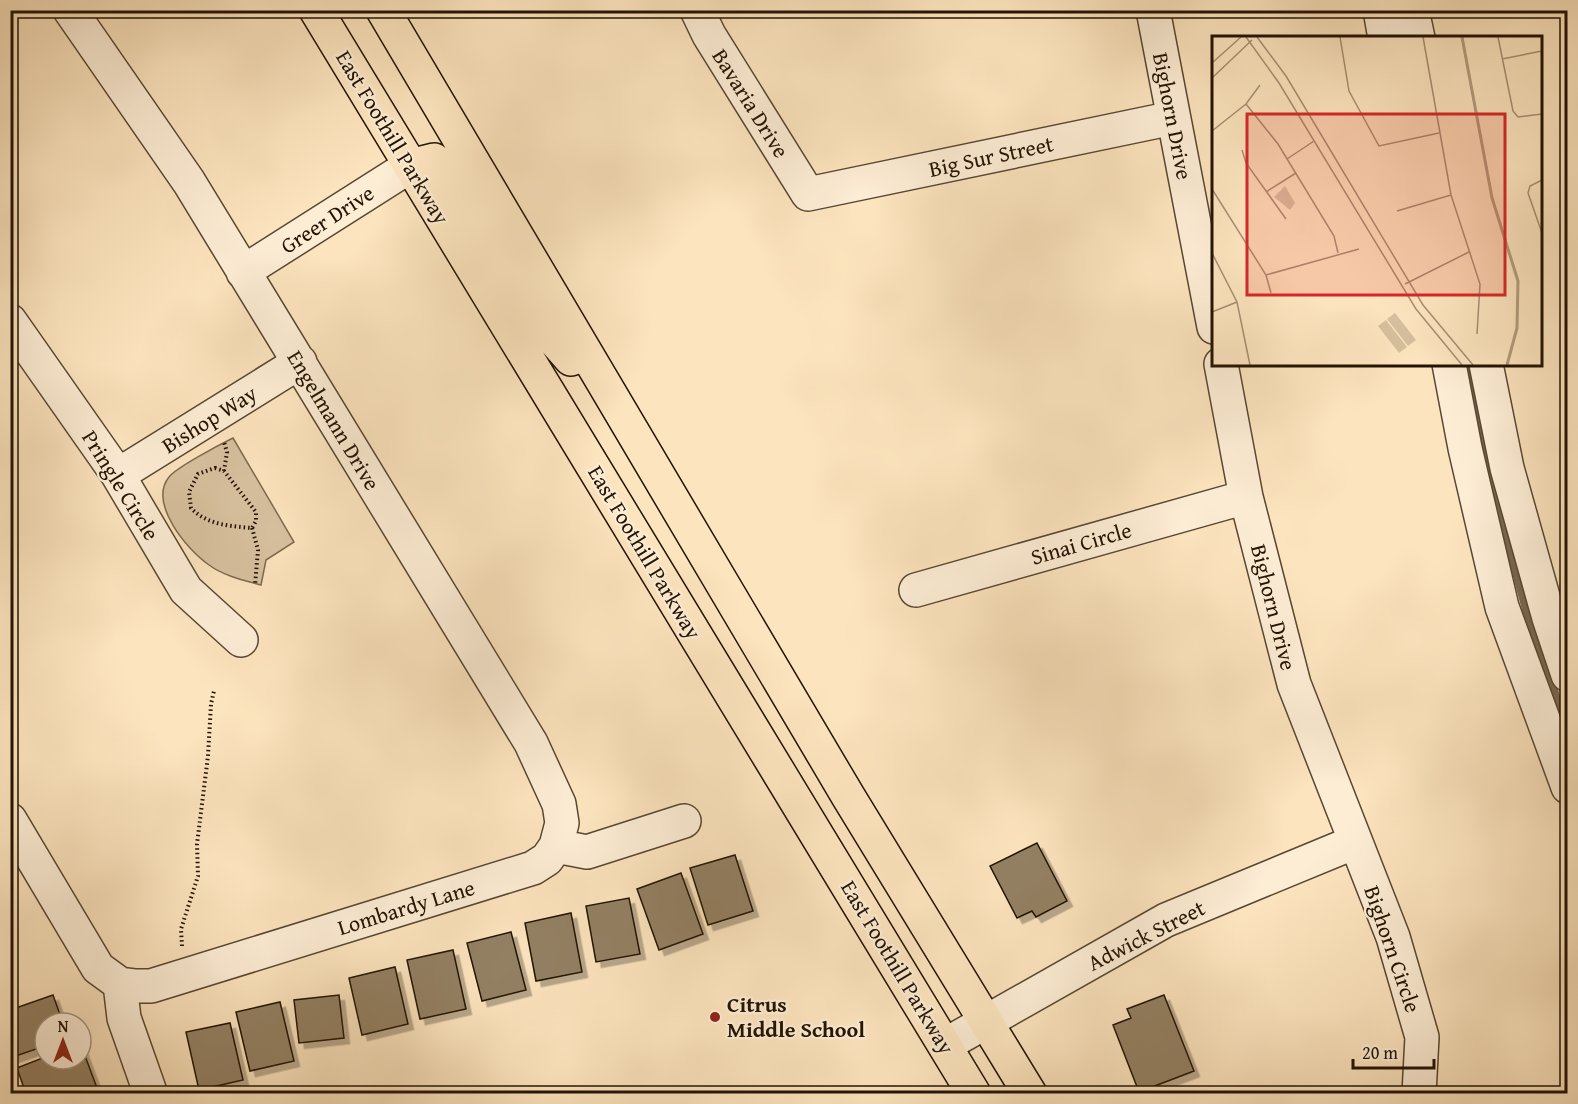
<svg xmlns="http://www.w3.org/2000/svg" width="1578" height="1104" font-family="'Gentium Book Plus',serif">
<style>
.green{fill:#d7c09e;stroke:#7c6a50;stroke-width:1.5}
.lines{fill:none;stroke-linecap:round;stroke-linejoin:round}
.stream{stroke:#78664d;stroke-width:8}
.building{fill:#938064;stroke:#221303;stroke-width:1.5;filter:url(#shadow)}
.minor-casing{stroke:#584732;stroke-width:36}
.major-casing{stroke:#221303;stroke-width:36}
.path{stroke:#221303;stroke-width:4;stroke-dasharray:1.5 3;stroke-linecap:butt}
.minor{stroke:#fdedd5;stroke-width:33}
.major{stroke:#fce4be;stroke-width:33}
.poi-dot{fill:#8f2418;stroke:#fdedd5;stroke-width:2}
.labels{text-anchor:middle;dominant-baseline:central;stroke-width:4.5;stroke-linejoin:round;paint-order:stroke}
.street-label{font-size:22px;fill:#221303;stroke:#fdedd5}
.poi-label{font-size:22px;font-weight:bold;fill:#221303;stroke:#fdedd5;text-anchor:start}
.inset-river{fill:none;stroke:#b29d7e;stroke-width:3}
.inset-road{fill:none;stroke:#a59073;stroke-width:1.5}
.view{fill:#d62828;fill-opacity:0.15;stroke:#d62828;stroke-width:3}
.inset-edge{fill:none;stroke:#221303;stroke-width:3}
</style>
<defs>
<filter id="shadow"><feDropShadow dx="5.5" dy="5.5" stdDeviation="0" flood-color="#0004"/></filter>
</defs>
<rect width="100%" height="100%" fill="#fce4be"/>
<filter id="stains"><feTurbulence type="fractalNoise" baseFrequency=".00333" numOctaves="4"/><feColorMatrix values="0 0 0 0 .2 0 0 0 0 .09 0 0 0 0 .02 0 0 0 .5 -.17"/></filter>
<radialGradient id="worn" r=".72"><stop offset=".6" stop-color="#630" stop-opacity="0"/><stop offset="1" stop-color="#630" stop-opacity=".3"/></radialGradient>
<path class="green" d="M233 438 294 542 266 560 261 585C243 580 224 576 209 565 187 550 148 503 169 477 177 467 219 445 233 438Z"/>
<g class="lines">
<path class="stream" d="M1469 364 1500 514 1527 613 1568 730"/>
</g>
<path class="building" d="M1037 843 1067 901 1036 917 1032 911 1017 918 990 866Z
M735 855 753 911 708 925 690 868Z
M681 873 703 934 659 950 637 889Z
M629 898 640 954 596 962 586 906Z
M571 913 582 972 536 981 525 923Z
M511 932 526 990 482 1001 467 943Z
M453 950 466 1009 420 1019 407 960Z
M395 967 408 1024 362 1035 349 978Z
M53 995 63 1023H45V1046L10 1058V1010Z
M339 995 344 1038 299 1043 294 1000Z
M1164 995 1194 1071 1139 1092 1113 1025 1131 1018 1127 1009Z
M280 1002 294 1061 250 1071 236 1012Z
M230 1023 243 1080 199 1090 186 1032Z
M81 1045 97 1088 81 1094H26L17 1068 45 1057V1059H81Z"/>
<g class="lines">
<g class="minor-casing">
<path id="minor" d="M70 10 189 182 531 743 559 804 562 823 556 846
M697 10 709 35 808 194 1173 118
M1153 10 1214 327
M1380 10 1385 38
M1412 10 1418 38
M243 272 410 166
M10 321 118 475 186 590 241 640
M1221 364 1246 497 1294 684 1393 937 1422 1037 1419 1094
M1449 364 1465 448 1502 607 1568 787
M1486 364 1507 468 1549 618 1568 675
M118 475 300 362
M916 590 1246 497
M10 820 98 968 120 984 124 1018 150 1092
M120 984 136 986H151L533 868 547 859 556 846 587 852 684 821
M945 1045 1166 920 1355 842"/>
</g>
<g class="major-casing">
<path id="major" d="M316 10 974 1094
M383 10 848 796 1030 1094
M410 166 434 160 453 178 535 318 571 359"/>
</g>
<path class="path" d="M215 468 224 471 256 512V521L252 528C230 526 207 525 191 508L189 492 198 474Z
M224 471 227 452 224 442
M252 528 258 550 255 585
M182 946 181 929 198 876 197 844 208 756 211 704 214 691"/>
<use href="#minor" class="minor"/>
<use href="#major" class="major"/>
</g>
<circle class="poi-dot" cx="715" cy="1017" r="6"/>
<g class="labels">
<g class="street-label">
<text transform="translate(751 103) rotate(58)">Bavaria Drive</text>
<text transform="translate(1173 116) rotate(79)">Bighorn Drive</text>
<text transform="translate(393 137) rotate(59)">East Foothill Parkway</text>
<text transform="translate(991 156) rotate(-12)">Big Sur Street</text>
<text transform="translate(327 219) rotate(-33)">Greer Drive</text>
<text transform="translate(209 419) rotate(-32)">Bishop Way</text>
<text transform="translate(334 420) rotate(59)">Engelmann Drive</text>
<text transform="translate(121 485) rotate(58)">Pringle Circle</text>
<text transform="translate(1081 543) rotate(-16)">Sinai Circle</text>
<text transform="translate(645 552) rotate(59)">East Foothill Parkway</text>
<text transform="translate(1274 607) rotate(76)">Bighorn Drive</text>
<text transform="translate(406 907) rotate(-17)">Lombardy Lane</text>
<text transform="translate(1146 935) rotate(-27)">Adwick Street</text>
<text transform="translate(1393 949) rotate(71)">Bighorn Circle</text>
<text transform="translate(898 967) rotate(59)">East Foothill Parkway</text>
</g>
<g class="poi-label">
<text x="727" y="1004">Citrus<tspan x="727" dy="25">Middle School</tspan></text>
</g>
</g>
<g transform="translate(1212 36)">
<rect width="330" height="330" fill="#fce4be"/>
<path d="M73 150 83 167 78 174 62 161ZM183 277 204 304 196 310 175 283ZM174 284 195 311 187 317 166 290Z" fill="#d7c09e"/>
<path class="inset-river" d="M250 1 280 162 306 245 305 292 295 329"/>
<path class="inset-road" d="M34 1 67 47 204 273 250 329M45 1 74 40 211 269 261 329M128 1 137 55 167 110 227 97M211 1 239 159 268 248 265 298M286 1 301 75 306 81 330 78M290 23 330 15M0 27 29 1M0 42 40 4M34 68 66 108 122 200 126 217M0 95 34 68 48 49M30 114 34 127 74 183M75 123 102 105M330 144 318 150 316 157 330 197M0 153 54 239 59 257M54 156 84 137M185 175 239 159M0 217 25 266 38 329M54 239 147 213M193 248 257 216M0 276 25 266"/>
<path class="view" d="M35 78H293V259H35Z"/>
<rect width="330" height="330" class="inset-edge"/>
</g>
<rect width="1578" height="1104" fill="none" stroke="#fce4be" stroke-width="36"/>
<rect x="12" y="12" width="1554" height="1080" fill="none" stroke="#221303" stroke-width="3"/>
<rect x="18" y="18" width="1542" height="1068" fill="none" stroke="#221303" stroke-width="1.5"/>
<g transform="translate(63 1041)"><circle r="28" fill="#fdedd5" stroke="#a59681" stroke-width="1.5"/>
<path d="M0-4.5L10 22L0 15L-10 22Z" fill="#8f2418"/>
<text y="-9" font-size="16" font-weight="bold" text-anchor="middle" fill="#221303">N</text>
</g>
<path d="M1353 1059v9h81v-9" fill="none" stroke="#221303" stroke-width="3"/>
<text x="1362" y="1059" font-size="18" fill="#221303" stroke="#fdedd5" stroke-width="4.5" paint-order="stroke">20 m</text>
<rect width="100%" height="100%" filter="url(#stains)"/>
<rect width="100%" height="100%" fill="url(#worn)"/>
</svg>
